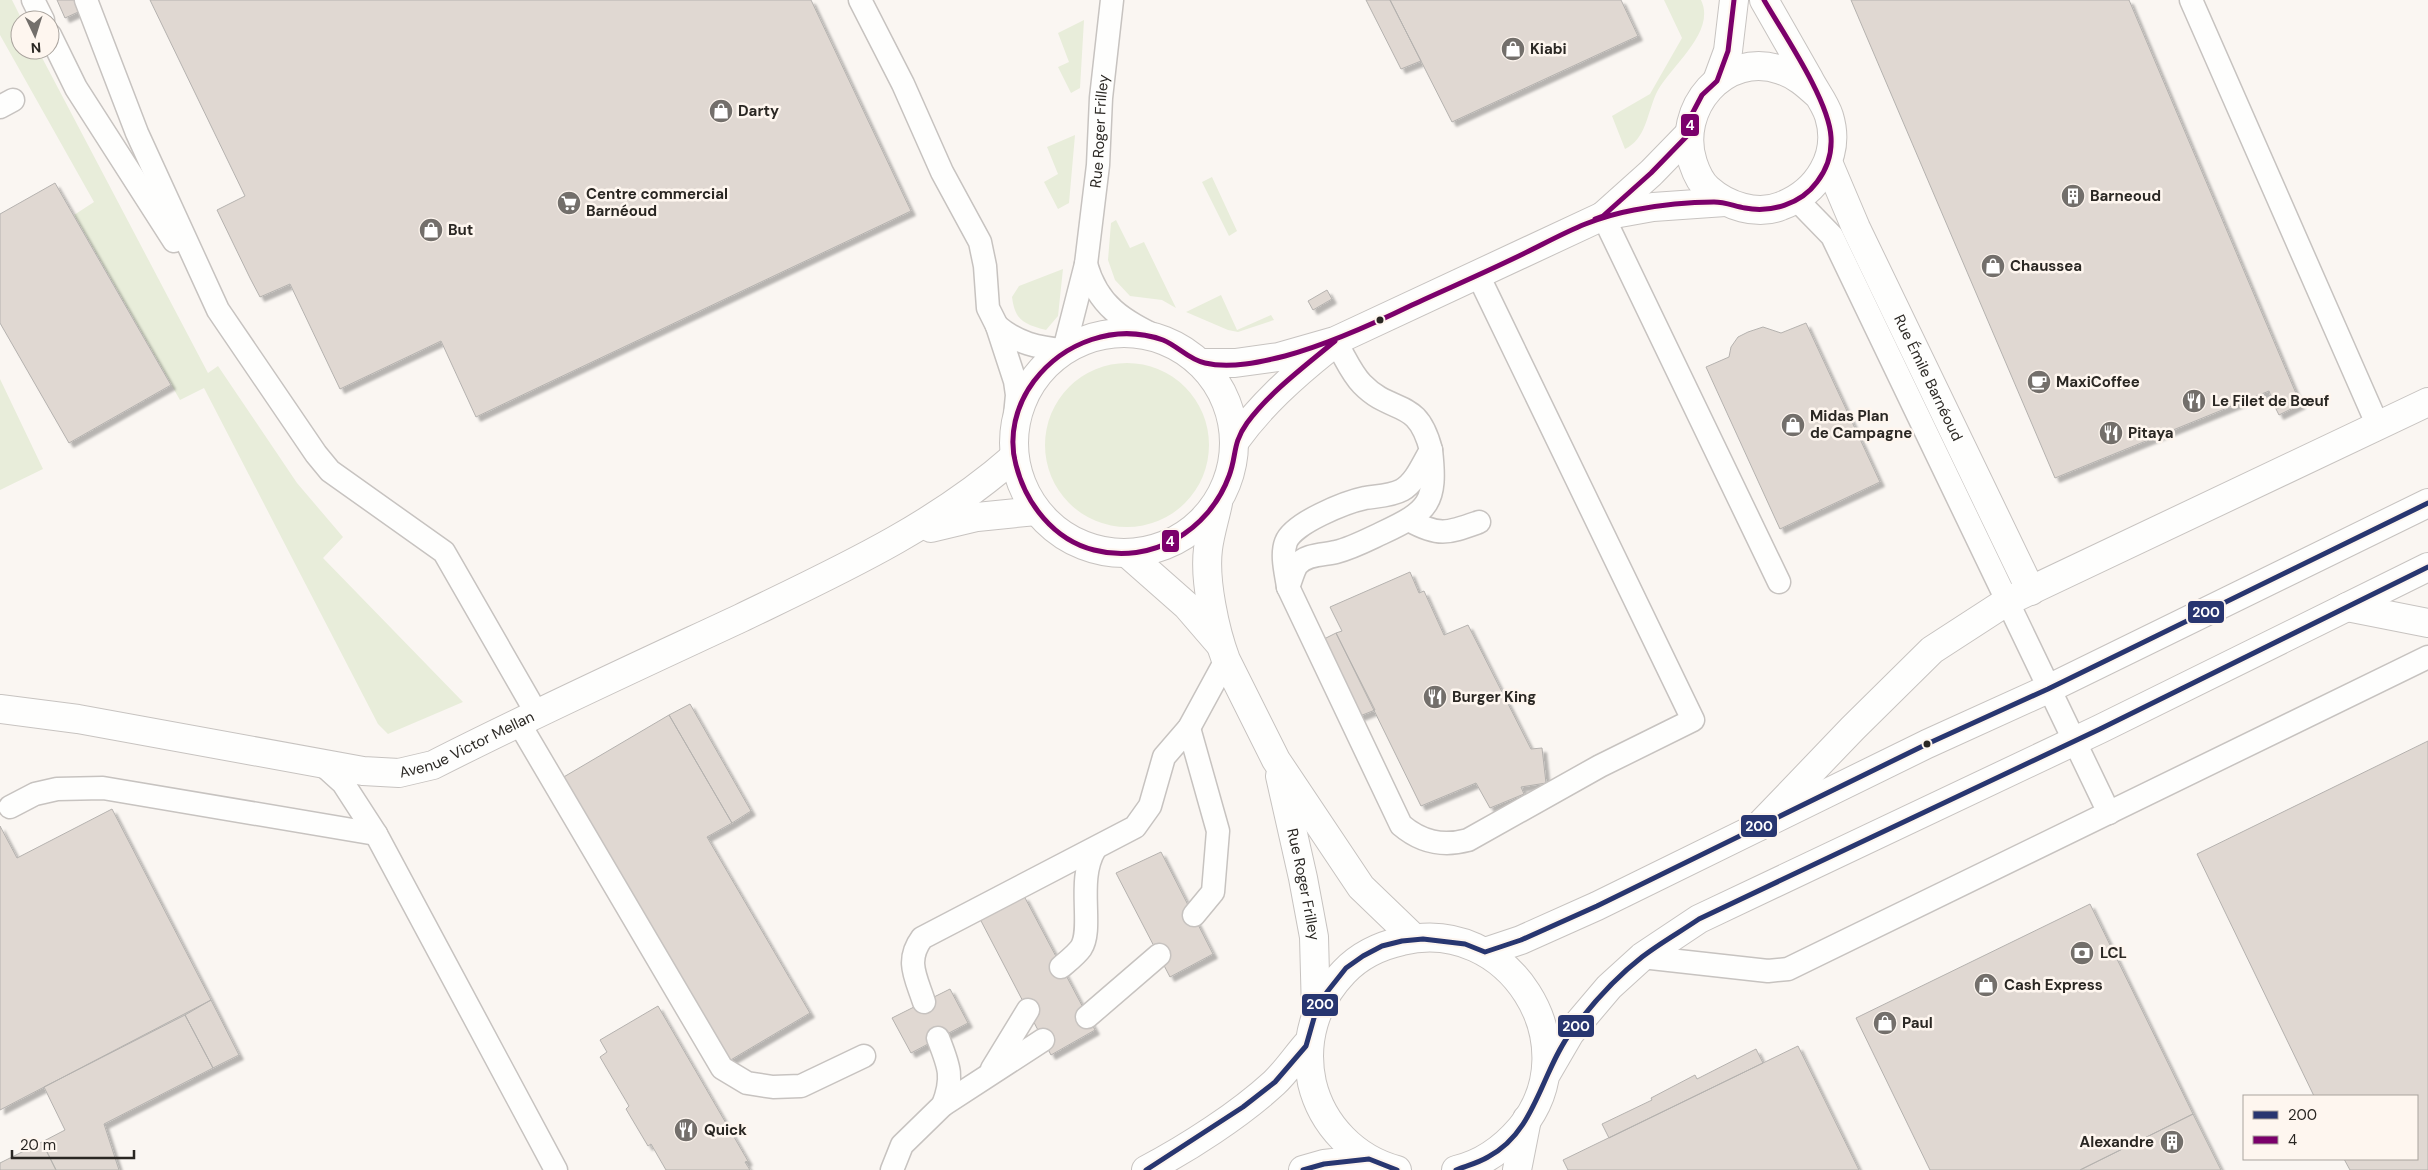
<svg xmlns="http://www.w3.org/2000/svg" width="2428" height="1170" font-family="'DM Sans',sans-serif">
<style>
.green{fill:#e8edda}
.building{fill:#e0d8d2;stroke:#b5b2af;filter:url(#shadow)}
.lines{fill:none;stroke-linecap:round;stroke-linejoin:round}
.lane-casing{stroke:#c7c3c0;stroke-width:25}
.street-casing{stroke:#c7c3c0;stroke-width:30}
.secondary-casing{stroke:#c7c3c0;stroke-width:30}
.lane{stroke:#fefefd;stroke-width:22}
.street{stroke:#fefefd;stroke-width:28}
.secondary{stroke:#fefefd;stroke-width:28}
.bus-1-casing{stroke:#fef6ef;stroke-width:9}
.bus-2-casing{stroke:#fef6ef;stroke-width:9}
.bus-1{stroke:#283670;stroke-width:5}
.bus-2{stroke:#7b006b;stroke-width:5}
.bus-dot{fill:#2a2723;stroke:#fef6ef;stroke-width:2}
.labels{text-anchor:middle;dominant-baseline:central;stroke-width:5;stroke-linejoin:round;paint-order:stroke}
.poi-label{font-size:15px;font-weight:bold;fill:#2a2723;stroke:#fef6ef;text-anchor:start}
.street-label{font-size:15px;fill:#2a2723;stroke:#fef6ef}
.line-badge{stroke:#fef6ef;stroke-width:2}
.badge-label{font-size:14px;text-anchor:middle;font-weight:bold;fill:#fff}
</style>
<defs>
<filter id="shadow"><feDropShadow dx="4.5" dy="4.5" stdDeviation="1" flood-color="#0004"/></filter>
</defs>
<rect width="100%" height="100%" fill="#faf6f2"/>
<path class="green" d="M0 0H12L22 20H20V50H38L208 373 218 366 297 483 343 537 323 558 463 702 388 734 378 724 204 388 180 400 74 215 94 202 0 35Z
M1664 0H1701C1717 33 1668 68 1656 94 1647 114 1646 139 1625 149L1612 116 1650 94 1682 38Z
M1084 20 1080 88 1071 93 1058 67 1069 62 1058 33Z
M1075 135 1069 203 1058 209 1044 182 1058 174 1047 147Z
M1212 177 1237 231 1229 236 1202 182Z
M1116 220 1130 248 1144 242 1176 308 1162 300 1130 296 1115 280 1108 260 1111 223Z
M1063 269 1058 316 1046 330C1023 324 1015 320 1012 297L1019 286Z
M1221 295 1237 330 1271 315 1274 320 1238 332 1228 330 1186 312Z
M1045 445a82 82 0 1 1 164 0a82 82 0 1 1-164 0Z
M0 379 43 469 0 490Z"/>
<path class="building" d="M57 0H81L85 9 65 18Z
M150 0H811L911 211 476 417 441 341 340 389 290 284 260 297 250 278 217 210 245 196Z
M1366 0H1390L1421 61 1401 69Z
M1390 0H1621L1638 36 1452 122Z
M1851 0H2129L2298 398 2276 409 2269 391 2055 478Z
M55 183 171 385 69 443 0 323V214Z
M1327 290 1332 299 1313 310 1308 301Z
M1806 323 1880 482 1780 529 1706 367 1729 357 1731 347 1738 337 1748 332 1763 327 1781 333Z
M2298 398 2301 404 2279 415 2276 409Z
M1410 572 1419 593 1424 591 1444 635 1468 625 1531 749 1542 748 1546 783 1521 787 1524 794 1490 808 1476 783 1421 806 1336 633 1342 631 1330 607Z
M1336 633 1375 710 1355 718 1318 642Z
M690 704 751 811 732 823 669 715Z
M669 715 732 823 707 837 810 1013 729 1061 562 778Z
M2428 741V1170H2350L2344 1159H2417V1096H2314L2197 854Z
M112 809 211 1000 0 1110V826L17 858Z
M1161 852 1213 954 1170 977 1116 873Z
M1024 896 1095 1030 1051 1055 980 919Z
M2090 904 2193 1114 2080 1170H1930L1856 1018Z
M950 989 968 1023 911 1053 892 1018Z
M211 1000 239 1055 213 1068 185 1015Z
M658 1006 748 1161 745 1162 750 1170H666L651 1144 648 1146 626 1109 629 1106 600 1057 607 1052 600 1040Z
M185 1015 213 1068 104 1124 119 1170H56L42 1142 65 1130 44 1087Z
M1798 1046 1859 1170H1568L1563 1160Z
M1756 1049 1763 1063 1609 1138 1602 1124 1652 1100 1651 1098 1695 1075 1697 1079Z
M2193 1114 2221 1170H2080Z
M42 1142 56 1170H0V1163Z"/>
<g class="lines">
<g class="lane-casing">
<g id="lane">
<path d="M33 0 43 20"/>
<path d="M86 0 137 133 218 310 316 454 330 471 444 552 537 714"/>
<path d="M860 0 903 84 942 172 980 242 985 266 988 308 997 326"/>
<path d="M2191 0 2378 426"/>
<path d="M50 35 76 88 174 241"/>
<path d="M0 107 13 100"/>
<path d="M1797 200 1832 236 2109 813"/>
<path d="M1603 216 1779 582"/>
<path d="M1086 264C1098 307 1123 320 1161 339"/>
<path d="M1335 341C1344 355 1351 373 1362 384 1393 416 1417 396 1431 450 1423 463 1416 482 1402 490 1391 496 1377 496 1365 498 1346 502 1293 523 1286 542 1281 555 1286 573 1288 587L1401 825C1421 842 1442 847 1468 840L1600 766 1693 720 1478 275"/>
<path id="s1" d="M1014 426 1017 395 1015 381 997 326C1017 343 1038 348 1064 350L1086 264 1098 165 1101 98 1112 0"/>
<path d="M1409 520C1439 537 1448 533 1479 522"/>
<path d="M1288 587C1291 581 1293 571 1297 565 1306 554 1323 555 1336 552 1352 548 1367 540 1382 533 1429 511 1437 503 1431 450"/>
<path d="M519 723 722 1068 747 1083 773 1087 801 1086 864 1056"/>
<path d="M1189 728 1218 831 1213 892 1194 915"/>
<path d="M322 764 343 783 376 834 556 1170"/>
<path d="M10 807 35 794 57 789 103 788 376 834"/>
<path d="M1642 957 1768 971 1788 969 2428 657"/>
<path d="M1061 967C1068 961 1076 955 1081 948 1094 928 1076 880 1095 849"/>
<path d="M924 1002C916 977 905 961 922 938L1135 827 1150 806 1164 757 1189 728 1226 660"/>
<path d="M1087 1017 1159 955"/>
<path d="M938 1038C949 1066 954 1077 943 1105"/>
<path d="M992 1069 1028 1010"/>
<path d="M892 1170 902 1145 943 1105 1043 1040"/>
</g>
</g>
<g class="street-casing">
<g id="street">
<path d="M1764 0C1779 26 1794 53 1809 79 1815 91 1825 103 1829 116 1841 155 1818 192 1781 206 1757 216 1727 206 1708 189 1701 183 1696 172 1693 163 1675 109 1725 50 1781 70 1796 75 1806 84 1818 95"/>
<path d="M1717 81 1728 51 1734 0"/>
<path id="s2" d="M1828 162 1856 228 2031 591"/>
<path d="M1603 216 1651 173 1688 135"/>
<circle cx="1124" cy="443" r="110"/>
<path d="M1200 363H1235L1279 357 1335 341 1603 216 1653 207 1725 202"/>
<path d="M1235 441C1261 405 1292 377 1327 349"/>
<path d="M1218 503C1215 518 1210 533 1208 549 1204 580 1215 631 1226 660L1276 760 1361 887 1414 938"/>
<path d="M931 528 977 517 1036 511"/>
<path d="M1128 554 1187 606 1218 642"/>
<path d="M2347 607 2428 623"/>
<path id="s3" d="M0 709 78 719 363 771 399 773 433 765C535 713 638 666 741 618 836 572 934 528 1014 457"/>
<path id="s4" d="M1280 776 1303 878 1314 937 1316 1012"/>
<path d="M1759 826 1853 728 1932 650 2006 602 2428 402"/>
<path d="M1517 1170 1527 1119"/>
</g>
</g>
<g class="secondary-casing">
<path id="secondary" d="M1485 952 1521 940 1597 906 1927 744 2048 689 2428 503
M1545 1076 1570 1033 1609 987 1642 957 1699 919 2100 729 2428 567
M1146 1170C1188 1148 1239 1115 1274 1083 1287 1071 1297 1055 1309 1042
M1303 1170 1324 1164 1369 1159
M1397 1170C1355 1159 1322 1125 1312 1083 1303 1042 1315 1002 1344 972 1360 955 1379 946 1402 941 1508 915 1590 1044 1521 1128 1504 1148 1482 1164 1456 1170"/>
</g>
<use href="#lane" class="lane"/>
<use href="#street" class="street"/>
<use href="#secondary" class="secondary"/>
<g class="bus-1-casing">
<path id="bus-1" d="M1146 1170 1243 1107 1275 1082 1306 1046 1316 1011 1327 992 1346 968 1363 956 1382 946 1402 941 1423 939 1465 944 1485 952 1521 940 1597 906 1927 744 2048 689 2428 503
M1303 1170 1324 1164 1369 1159 1397 1170
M1456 1170C1466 1166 1478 1163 1488 1157 1536 1132 1541 1072 1571 1032 1591 1005 1615 978 1642 957 1660 943 1680 932 1699 919L2100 729 2428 567"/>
</g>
<g class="bus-2-casing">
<path id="bus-2" d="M1595 219 1603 216 1651 173 1688 135 1692 114 1702 95 1717 81 1728 51 1734 0
M1335 341C1304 367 1271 391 1247 423 1232 444 1237 455 1229 476 1209 531 1151 565 1094 550 1054 540 1026 504 1016 465 1008 436 1016 405 1034 381 1064 342 1115 323 1163 340 1178 346 1189 360 1205 363 1230 369 1261 362 1285 356 1329 344 1371 325 1412 305 1451 287 1491 270 1529 251 1567 232 1591 218 1634 210 1660 205 1687 202 1714 202 1725 202 1734 206 1745 208 1771 213 1801 204 1817 182 1827 169 1832 153 1831 137 1829 100 1783 33 1764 0"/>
</g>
<use href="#bus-1" class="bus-1"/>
<use href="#bus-2" class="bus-2"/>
</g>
<defs>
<g id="shop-disc" transform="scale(1.25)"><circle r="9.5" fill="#736f6b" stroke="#fef6ef"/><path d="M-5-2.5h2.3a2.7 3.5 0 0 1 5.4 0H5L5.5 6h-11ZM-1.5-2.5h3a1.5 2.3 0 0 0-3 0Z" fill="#fff"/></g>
<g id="building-disc" transform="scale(1.25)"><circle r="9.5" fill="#736f6b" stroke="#fef6ef"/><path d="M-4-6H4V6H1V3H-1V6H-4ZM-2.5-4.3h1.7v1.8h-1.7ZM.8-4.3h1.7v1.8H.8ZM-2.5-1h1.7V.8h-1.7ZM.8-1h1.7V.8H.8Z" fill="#fff"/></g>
<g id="supermarket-disc" transform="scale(1.25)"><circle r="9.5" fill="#736f6b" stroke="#fef6ef"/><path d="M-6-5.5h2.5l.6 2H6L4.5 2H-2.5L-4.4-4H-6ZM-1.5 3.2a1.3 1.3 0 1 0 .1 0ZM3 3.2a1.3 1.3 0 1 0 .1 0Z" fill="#fff"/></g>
<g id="cafe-disc" transform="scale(1.25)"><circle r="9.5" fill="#736f6b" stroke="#fef6ef"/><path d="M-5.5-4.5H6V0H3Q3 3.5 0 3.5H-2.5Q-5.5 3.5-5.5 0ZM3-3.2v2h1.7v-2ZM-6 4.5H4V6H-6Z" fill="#fff"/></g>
<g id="restaurant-disc" transform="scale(1.25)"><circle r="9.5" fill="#736f6b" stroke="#fef6ef"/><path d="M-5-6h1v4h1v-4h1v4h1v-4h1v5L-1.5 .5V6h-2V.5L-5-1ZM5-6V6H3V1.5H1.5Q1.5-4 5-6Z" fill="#fff"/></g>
<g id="bank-disc" transform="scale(1.25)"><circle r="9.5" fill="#736f6b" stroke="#fef6ef"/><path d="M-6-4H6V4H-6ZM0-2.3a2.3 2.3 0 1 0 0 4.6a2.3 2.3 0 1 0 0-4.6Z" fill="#fff"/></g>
</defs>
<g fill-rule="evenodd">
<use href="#shop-disc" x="1513" y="49"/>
<use href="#shop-disc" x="721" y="111"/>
<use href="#building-disc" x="2073" y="196"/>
<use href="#supermarket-disc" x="569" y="203"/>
<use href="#shop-disc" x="431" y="230"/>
<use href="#shop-disc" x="1993" y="266"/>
<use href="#cafe-disc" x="2039" y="382"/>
<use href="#restaurant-disc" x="2194" y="401"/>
<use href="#shop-disc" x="1793" y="425"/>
<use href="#restaurant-disc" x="2111" y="433"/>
<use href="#restaurant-disc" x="1435" y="697"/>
<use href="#bank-disc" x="2082" y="953"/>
<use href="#shop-disc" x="1986" y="985"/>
<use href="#shop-disc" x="1885" y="1023"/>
<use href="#restaurant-disc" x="686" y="1130"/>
<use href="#building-disc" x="2172" y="1142"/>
</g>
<g class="bus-dot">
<circle cx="1380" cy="320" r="4.5"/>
<circle cx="1927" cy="744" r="4.5"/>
</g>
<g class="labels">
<g class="poi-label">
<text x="1530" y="49">Kiabi</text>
<text x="738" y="111">Darty</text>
<text x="586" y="194">Centre commercial<tspan x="586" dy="17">Barnéoud</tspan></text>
<text x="2090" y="196">Barneoud</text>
<text x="448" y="230">But</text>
<text x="2010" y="266">Chaussea</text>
<text x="2056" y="382">MaxiCoffee</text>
<text x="2212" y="401">Le Filet de Bœuf</text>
<text x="1810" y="416">Midas Plan<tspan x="1810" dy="17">de Campagne</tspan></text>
<text x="2128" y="433">Pitaya</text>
<text x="1452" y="697">Burger King</text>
<text x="2100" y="953">LCL</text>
<text x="2004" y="985">Cash Express</text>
<text x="1902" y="1023">Paul</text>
<text x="704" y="1130">Quick</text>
<text x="2154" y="1142" text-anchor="end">Alexandre</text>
</g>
<g class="street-label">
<text stroke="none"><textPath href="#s1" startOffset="398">Rue Roger Frilley</textPath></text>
<text stroke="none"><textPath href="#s2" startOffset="238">Rue Émile Barnéoud</textPath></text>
<text stroke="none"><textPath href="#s3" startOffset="478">Avenue Victor Mellan</textPath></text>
<text stroke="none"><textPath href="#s4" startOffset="111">Rue Roger Frilley</textPath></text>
</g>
</g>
<g class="line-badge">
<rect x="1680" y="113" width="20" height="24" rx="5" fill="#7b006b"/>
<rect x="1161" y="529" width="19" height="24" rx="5" fill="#7b006b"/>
<rect x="2187" y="600" width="38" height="24" rx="5" fill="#283670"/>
<rect x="1740" y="814" width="38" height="24" rx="5" fill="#283670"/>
<rect x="1301" y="993" width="38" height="24" rx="5" fill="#283670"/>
<rect x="1557" y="1014" width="38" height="24" rx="5" fill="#283670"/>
</g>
<g class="badge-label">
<text x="1690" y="130">4</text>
<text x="1170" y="546">4</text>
<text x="2206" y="617">200</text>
<text x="1759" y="831">200</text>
<text x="1320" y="1009">200</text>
<text x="1576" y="1031">200</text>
</g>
<rect x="2243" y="1095" width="175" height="65" fill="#fef6ef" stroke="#a9a39d"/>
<rect x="2253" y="1111" width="25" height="8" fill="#283670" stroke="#a9a39d"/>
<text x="2288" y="1120" font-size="15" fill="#2a2723">200</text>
<rect x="2253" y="1136" width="25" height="8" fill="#7b006b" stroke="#a9a39d"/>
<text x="2288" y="1145" font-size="15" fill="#2a2723">4</text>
<g transform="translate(35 35) rotate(176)"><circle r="24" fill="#fef6ef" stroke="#a9a39d"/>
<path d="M0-4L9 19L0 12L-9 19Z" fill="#736f6b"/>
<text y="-8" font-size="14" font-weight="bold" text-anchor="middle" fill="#2a2723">N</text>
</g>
<path d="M12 1150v8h122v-8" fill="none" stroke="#2a2723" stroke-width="2.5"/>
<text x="20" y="1150" font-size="15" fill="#2a2723" stroke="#fef6ef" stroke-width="4" paint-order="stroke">20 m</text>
</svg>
